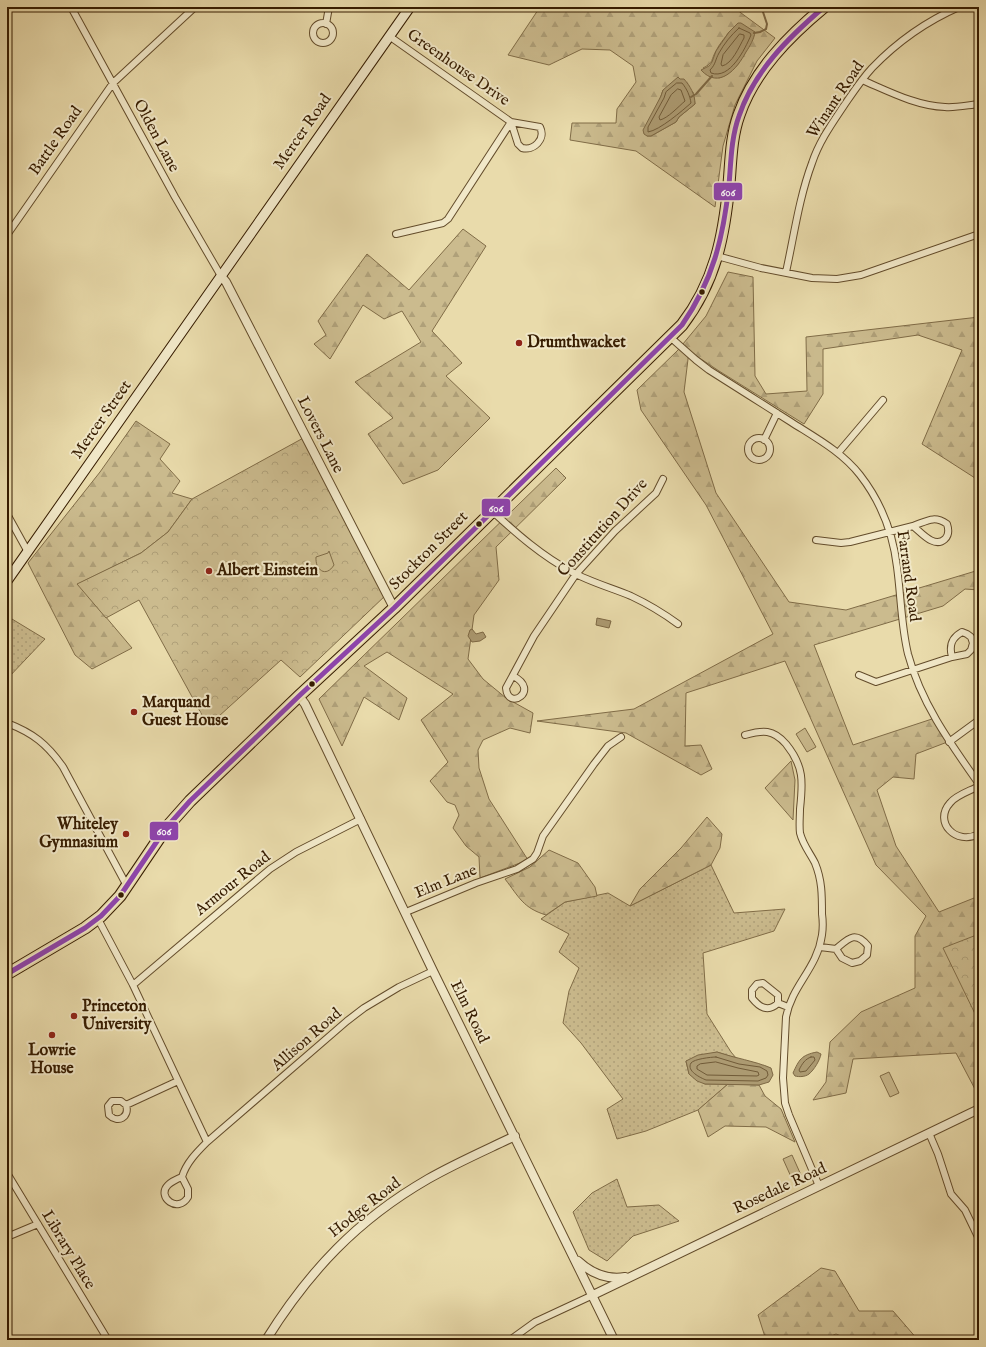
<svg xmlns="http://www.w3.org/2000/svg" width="986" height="1347" font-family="'IM FELL English',serif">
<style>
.grass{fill:url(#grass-dots);stroke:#806c47}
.forest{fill:url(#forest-firs);stroke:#806c47;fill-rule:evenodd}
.park{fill:url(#park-crowns);stroke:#806c47}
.garden{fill:#cbbb8e;stroke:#806c47}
.water{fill:#ac9a71;stroke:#7d6844}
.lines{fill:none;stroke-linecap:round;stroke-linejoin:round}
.shore{stroke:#715b38;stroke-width:1}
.stream{stroke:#7d6844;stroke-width:2}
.minor-casing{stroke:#634c2b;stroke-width:8}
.tertiary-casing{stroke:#634c2b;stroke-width:10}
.secondary-casing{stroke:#361c00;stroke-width:11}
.trunk-casing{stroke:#361c00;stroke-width:13}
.minor{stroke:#f1e8c8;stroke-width:6}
.tertiary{stroke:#f1e8c8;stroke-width:8}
.secondary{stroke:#f1e8c8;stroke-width:9}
.trunk{stroke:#e9dbab;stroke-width:11}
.bus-1-casing{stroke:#f1e8c8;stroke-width:8}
.bus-1{stroke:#8e44ad;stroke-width:5}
.bus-dot{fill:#361c00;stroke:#f1e8c8;stroke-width:1.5}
.poi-dot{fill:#8f2418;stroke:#f1e8c8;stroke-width:1.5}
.labels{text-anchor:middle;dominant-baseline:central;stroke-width:4;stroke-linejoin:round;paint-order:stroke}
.street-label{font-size:16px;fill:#361c00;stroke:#f1e8c8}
.poi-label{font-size:16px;font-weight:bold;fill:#361c00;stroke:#f1e8c8;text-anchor:start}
.line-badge{stroke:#f1e8c8;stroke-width:1.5}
.badge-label{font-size:11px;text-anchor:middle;font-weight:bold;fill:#fff}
</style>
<defs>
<pattern id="grass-dots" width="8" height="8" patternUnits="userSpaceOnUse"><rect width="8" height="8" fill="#cbbb8e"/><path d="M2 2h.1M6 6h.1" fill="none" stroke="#afa079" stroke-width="1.8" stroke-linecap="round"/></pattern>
<pattern id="forest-firs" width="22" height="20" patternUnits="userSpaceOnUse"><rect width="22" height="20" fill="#cbbb8e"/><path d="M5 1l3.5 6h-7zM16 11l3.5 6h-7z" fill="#afa079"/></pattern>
<pattern id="park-crowns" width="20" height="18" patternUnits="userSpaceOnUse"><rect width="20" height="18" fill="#cbbb8e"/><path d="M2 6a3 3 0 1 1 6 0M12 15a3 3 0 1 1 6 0" fill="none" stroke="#afa079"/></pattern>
</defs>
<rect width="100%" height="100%" fill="#e9dbab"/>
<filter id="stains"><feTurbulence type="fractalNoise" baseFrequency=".005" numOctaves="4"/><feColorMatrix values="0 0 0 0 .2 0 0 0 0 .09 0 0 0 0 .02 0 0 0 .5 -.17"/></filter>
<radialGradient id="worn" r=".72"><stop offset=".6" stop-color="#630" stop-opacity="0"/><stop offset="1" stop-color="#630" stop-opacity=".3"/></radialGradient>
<path class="grass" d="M7 616 45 639 7 679Z
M711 865 734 913 785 909 774 931 703 953 707 1014 731 1052 736 1058 717 1052 686 1061 689 1074 705 1084H728L698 1110 646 1131 617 1139 607 1109 623 1099 581 1043 563 1023 569 991 579 968 559 952 569 934 541 919 565 902 608 893 630 906Z
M617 1179 627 1207 659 1205 679 1221 633 1236 607 1261 589 1250 573 1212 592 1193Z"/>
<path class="forest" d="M540 7H733L775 38 757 61 735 105 723 146 715 207 636 151 570 140 572 123H616L617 109 636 82 633 66 610 50 582 49 549 65 508 55ZM729 32 739 63C733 70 728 75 719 78L703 68C714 63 711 59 716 51 719 44 725 38 729 32ZM663 90 693 92 695 104 679 117 676 122 651 136H647Z
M463 229 486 246 432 331 462 363 446 376 490 418 438 470 403 484 368 434 393 418 355 382 421 342 402 311 384 319 363 305 330 359 314 344 326 335 318 321 367 254 409 290Z
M728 272 753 277 755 376 766 394 807 391 806 337 979 317V485L975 478 922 444 962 350 918 335 823 349V394L804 424 719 371 689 351 684 392 716 493 789 602 846 610 979 570V590L965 589 943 606 814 645 853 745 935 718 950 741 916 754 914 779 893 777 877 790 896 846 939 912 979 896V1092L977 1093 956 1053 853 1059 846 1093 813 1100 826 1082 830 1042 861 1012 915 988V936L926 916 876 865 785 661 686 693 685 746 701 745 712 769 701 775 626 733 537 721 634 709 773 634 706 505 641 410 637 390 678 350 706 316Z
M136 421 170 444 160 459 180 481 172 493 192 499 168 532 141 553 78 584 132 648 92 669 75 655 28 563 100 472Z
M556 468 566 478 496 547 499 580 474 615 468 659 483 679 506 698 533 713 530 733 510 728 483 740 478 750 479 768 489 799 528 860 480 878 479 857 466 846 453 828 459 815 455 805 447 802 430 781 448 762 421 720 453 694 387 652 364 666 407 698 399 720 364 697 342 746 319 699Z
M791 761 795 780 793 820 765 788Z
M707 817 722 834 720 848 711 865 630 906 640 889 681 848Z
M549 850 578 863 595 887 597 896 565 902 546 915C523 908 519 897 505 879L530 867Z
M728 1084 759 1085 765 1096 781 1109 795 1142 766 1127 725 1126 708 1137 698 1110Z
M821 1268 835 1271 859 1311H893L918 1340H851L836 1334 821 1340H766L758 1315Z"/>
<path class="park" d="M307 436 387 594 300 677 281 660 208 726 139 600 106 618 77 584 141 553 168 532 192 499Z
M979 934V1022L943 948Z"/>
<path class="garden" d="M329 551 334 565C326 578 315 570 316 557L328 553Z
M805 728 816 747 807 752 796 734Z
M889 1072 899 1093 890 1097 880 1076Z
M792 1155 801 1175 792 1179 783 1159Z"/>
<path class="water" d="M738 23H741L755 32C754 39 750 46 746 52 737 69 719 90 701 70L709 66 712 62 716 51 729 32Z
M678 77 680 79H684C690 86 695 94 695 104L679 117 676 122 651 136H647L644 134 643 130 661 96 663 90Z
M597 618 611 621 609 628 596 625Z
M472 629 476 634 483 632 486 637 480 641 472 642 468 636 470 630Z
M717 1052C734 1058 755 1061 771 1068L773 1075 769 1082 759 1085 705 1084 697 1081 689 1074 686 1061 698 1055Z
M817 1052 821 1054C820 1060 814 1070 809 1074 805 1077 799 1077 795 1076L793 1073C799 1060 801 1055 817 1052Z"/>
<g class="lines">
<path class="shore" d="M739 28 750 33 751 35C745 49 730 80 711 73L710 70C716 64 715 60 719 53 724 44 731 35 739 28Z
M740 34 744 35V38C739 47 732 64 722 66L721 64 723 55Z
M677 83H682C687 89 690 96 691 103 682 111 660 130 648 132V127L664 98 666 92Z
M678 89 681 90 685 101C678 107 668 118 660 120L659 117 671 95Z
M716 1057 739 1064 760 1067 767 1071 768 1075 766 1078 758 1081 706 1080C701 1078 686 1071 691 1063 694 1059 711 1057 716 1057Z
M811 1057H814L815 1060 806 1071 800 1072 799 1070C802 1064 805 1059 811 1057Z
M716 1062 738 1068 758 1072 759 1075 757 1076 707 1075 697 1069V1066L700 1064Z"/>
<path class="stream" d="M754 33 760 32 766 29 767 24 763 12 765 7
M691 97 696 94 712 76"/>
<g class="minor-casing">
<path id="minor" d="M71 7 175 197 221 276
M313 33a10 10 0 1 1 20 0a10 10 0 1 1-20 0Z
M326 24 329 7
M389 36 511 122 540 127C546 139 534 151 522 148L518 144 511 122
M862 80C888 91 916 106 945 107 956 108 968 105 979 104
M396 234 443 223 448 219 511 122
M7 235 113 83 195 7
M717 256 761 268 812 278 837 279 861 275 979 234
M786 272C794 236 799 198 812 163 819 142 831 125 843 107 852 94 861 80 872 68 897 42 927 21 959 7
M670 337 696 360 709 370C736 387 764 405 791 422 816 438 842 452 860 475 881 502 893 533 897 567 901 596 901 625 908 654 921 703 950 743 979 784
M748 449a11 11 0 1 1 22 0a11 11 0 1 1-22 0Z
M764 440 777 413
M838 453 883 400
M492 511C517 534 542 556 572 572 590 582 612 588 631 596 648 604 663 613 678 624
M7 514 28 552
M816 540 841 543 850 542 913 526C921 532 934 549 945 539 949 535 949 530 947 524 934 515 927 521 913 526
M859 675 876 682 952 657 967 654 971 650 973 643 971 637 967 634 962 632C951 638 949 646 952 657
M513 676C541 690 508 712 506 688L534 636 576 574 615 531 656 493 663 479
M7 723C33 733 47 744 63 767L127 886
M745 735C763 730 773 729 786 744 804 766 803 782 800 809 800 817 799 825 800 833 803 845 810 853 815 863 822 880 822 895 822 914 823 921 823 928 822 935 817 969 792 985 786 1017L783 1078 785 1103 789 1115 819 1186
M949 742 979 720
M979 786C970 791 956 795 950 803 933 822 956 846 979 834
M406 912 476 883 517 869 533 859 537 853 543 836 594 764 608 746 621 737
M98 919 133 985 207 1142
M820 947 836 949 842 958 852 963 860 961 867 955 868 946C855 930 848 939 836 949
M133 985 270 869 296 852 361 819
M778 1003V995L763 983 757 984 752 990V998C759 1007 768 1013 778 1003L788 1007
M126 1105C130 1117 118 1124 109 1115L108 1106 112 1101H121L126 1105 178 1081
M929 1133 938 1154 951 1194 965 1210 979 1239
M7 1173 108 1340
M182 1177C186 1163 197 1152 207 1142L347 1021 364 1008 399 987 433 971
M182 1177 188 1189V1197C178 1214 156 1197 168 1185 172 1181 177 1179 182 1177Z
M7 1237 38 1224
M510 1340 535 1322 593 1295"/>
</g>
<g class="tertiary-casing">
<path id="tertiary" d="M221 276 226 282 394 608
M299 696 305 704 433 971 614 1340
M578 1261C591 1273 606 1280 625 1277
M593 1295 979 1109
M266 1340C309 1271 357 1220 428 1179 456 1163 486 1150 515 1136"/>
</g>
<g class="secondary-casing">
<path id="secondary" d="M7 581 410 7"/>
</g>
<g class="trunk-casing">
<path id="trunk" d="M7 974 85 928 101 916 120 896 166 828 190 801 299 696 394 608 682 325C715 282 724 237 729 184 731 161 731 137 739 115 754 71 789 36 824 7"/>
</g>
<use href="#minor" class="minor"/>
<use href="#tertiary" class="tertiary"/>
<use href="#secondary" class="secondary"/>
<use href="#trunk" class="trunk"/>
<g class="bus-1-casing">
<path id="bus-1" d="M7 974 85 928 101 916 120 896 166 828 190 801 299 696 394 608 682 325C713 280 723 239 729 185 731 162 731 138 739 116 754 71 789 37 824 7"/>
</g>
<use href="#bus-1" class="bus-1"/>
</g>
<g class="bus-dot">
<circle cx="702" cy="292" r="3.5"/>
<circle cx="479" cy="524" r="3.5"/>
<circle cx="312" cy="684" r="3.5"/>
<circle cx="121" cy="895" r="3.5"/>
</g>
<g class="poi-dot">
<circle cx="519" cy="343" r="4"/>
<circle cx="209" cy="571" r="4"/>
<circle cx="134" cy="712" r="4"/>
<circle cx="126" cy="834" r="4"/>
<circle cx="74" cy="1016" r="4"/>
<circle cx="52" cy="1035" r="4"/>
</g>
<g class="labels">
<g class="street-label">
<text transform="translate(458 68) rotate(35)">Greenhouse Drive</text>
<text transform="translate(836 100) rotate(-56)">Winant Road</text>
<text transform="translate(303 132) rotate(-55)">Mercer Road</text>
<text transform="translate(156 136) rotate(62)">Olden Lane</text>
<text transform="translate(56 141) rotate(-55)">Battle Road</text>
<text transform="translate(102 420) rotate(-55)">Mercer Street</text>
<text transform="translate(320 435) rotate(63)">Lovers Lane</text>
<text transform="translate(603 528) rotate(-48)">Constitution Drive</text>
<text transform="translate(429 551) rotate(-45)">Stockton Street</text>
<text transform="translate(908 576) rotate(82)">Farrand Road</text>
<text transform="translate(446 882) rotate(-22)">Elm Lane</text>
<text transform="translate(233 884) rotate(-39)">Armour Road</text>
<text transform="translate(469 1012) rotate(64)">Elm Road</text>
<text transform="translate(307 1040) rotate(-41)">Allison Road</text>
<text transform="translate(780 1189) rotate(-25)">Rosedale Road</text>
<text transform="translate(365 1208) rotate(-38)">Hodge Road</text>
<text transform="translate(68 1250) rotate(59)">Library Place</text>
</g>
<g class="poi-label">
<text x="527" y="343">Drumthwacket</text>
<text x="217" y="571">Albert Einstein</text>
<text x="142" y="703">Marquand<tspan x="142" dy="18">Guest House</tspan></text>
<text x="118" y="825" text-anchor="end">Whiteley<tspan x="118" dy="18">Gymnasium</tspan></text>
<text x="82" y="1007">Princeton<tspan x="82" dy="18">University</tspan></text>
<text x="52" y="1051" text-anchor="middle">Lowrie<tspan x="52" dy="18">House</tspan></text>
</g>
</g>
<g class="line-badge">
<rect x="713" y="182" width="30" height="19" rx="4" fill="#8e44ad"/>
<rect x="481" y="498" width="30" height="19" rx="4" fill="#8e44ad"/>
<rect x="149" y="821" width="30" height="20" rx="4" fill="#8e44ad"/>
</g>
<g class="badge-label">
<text x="728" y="196">606</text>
<text x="496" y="512">606</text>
<text x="164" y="835">606</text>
</g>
<rect width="986" height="1347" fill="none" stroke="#e9dbab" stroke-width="24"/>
<rect x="8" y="8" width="970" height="1331" fill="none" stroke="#361c00" stroke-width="2"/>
<rect x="12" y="12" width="962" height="1323" fill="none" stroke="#361c00"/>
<rect width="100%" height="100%" filter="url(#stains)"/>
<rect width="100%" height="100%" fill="url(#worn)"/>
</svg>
